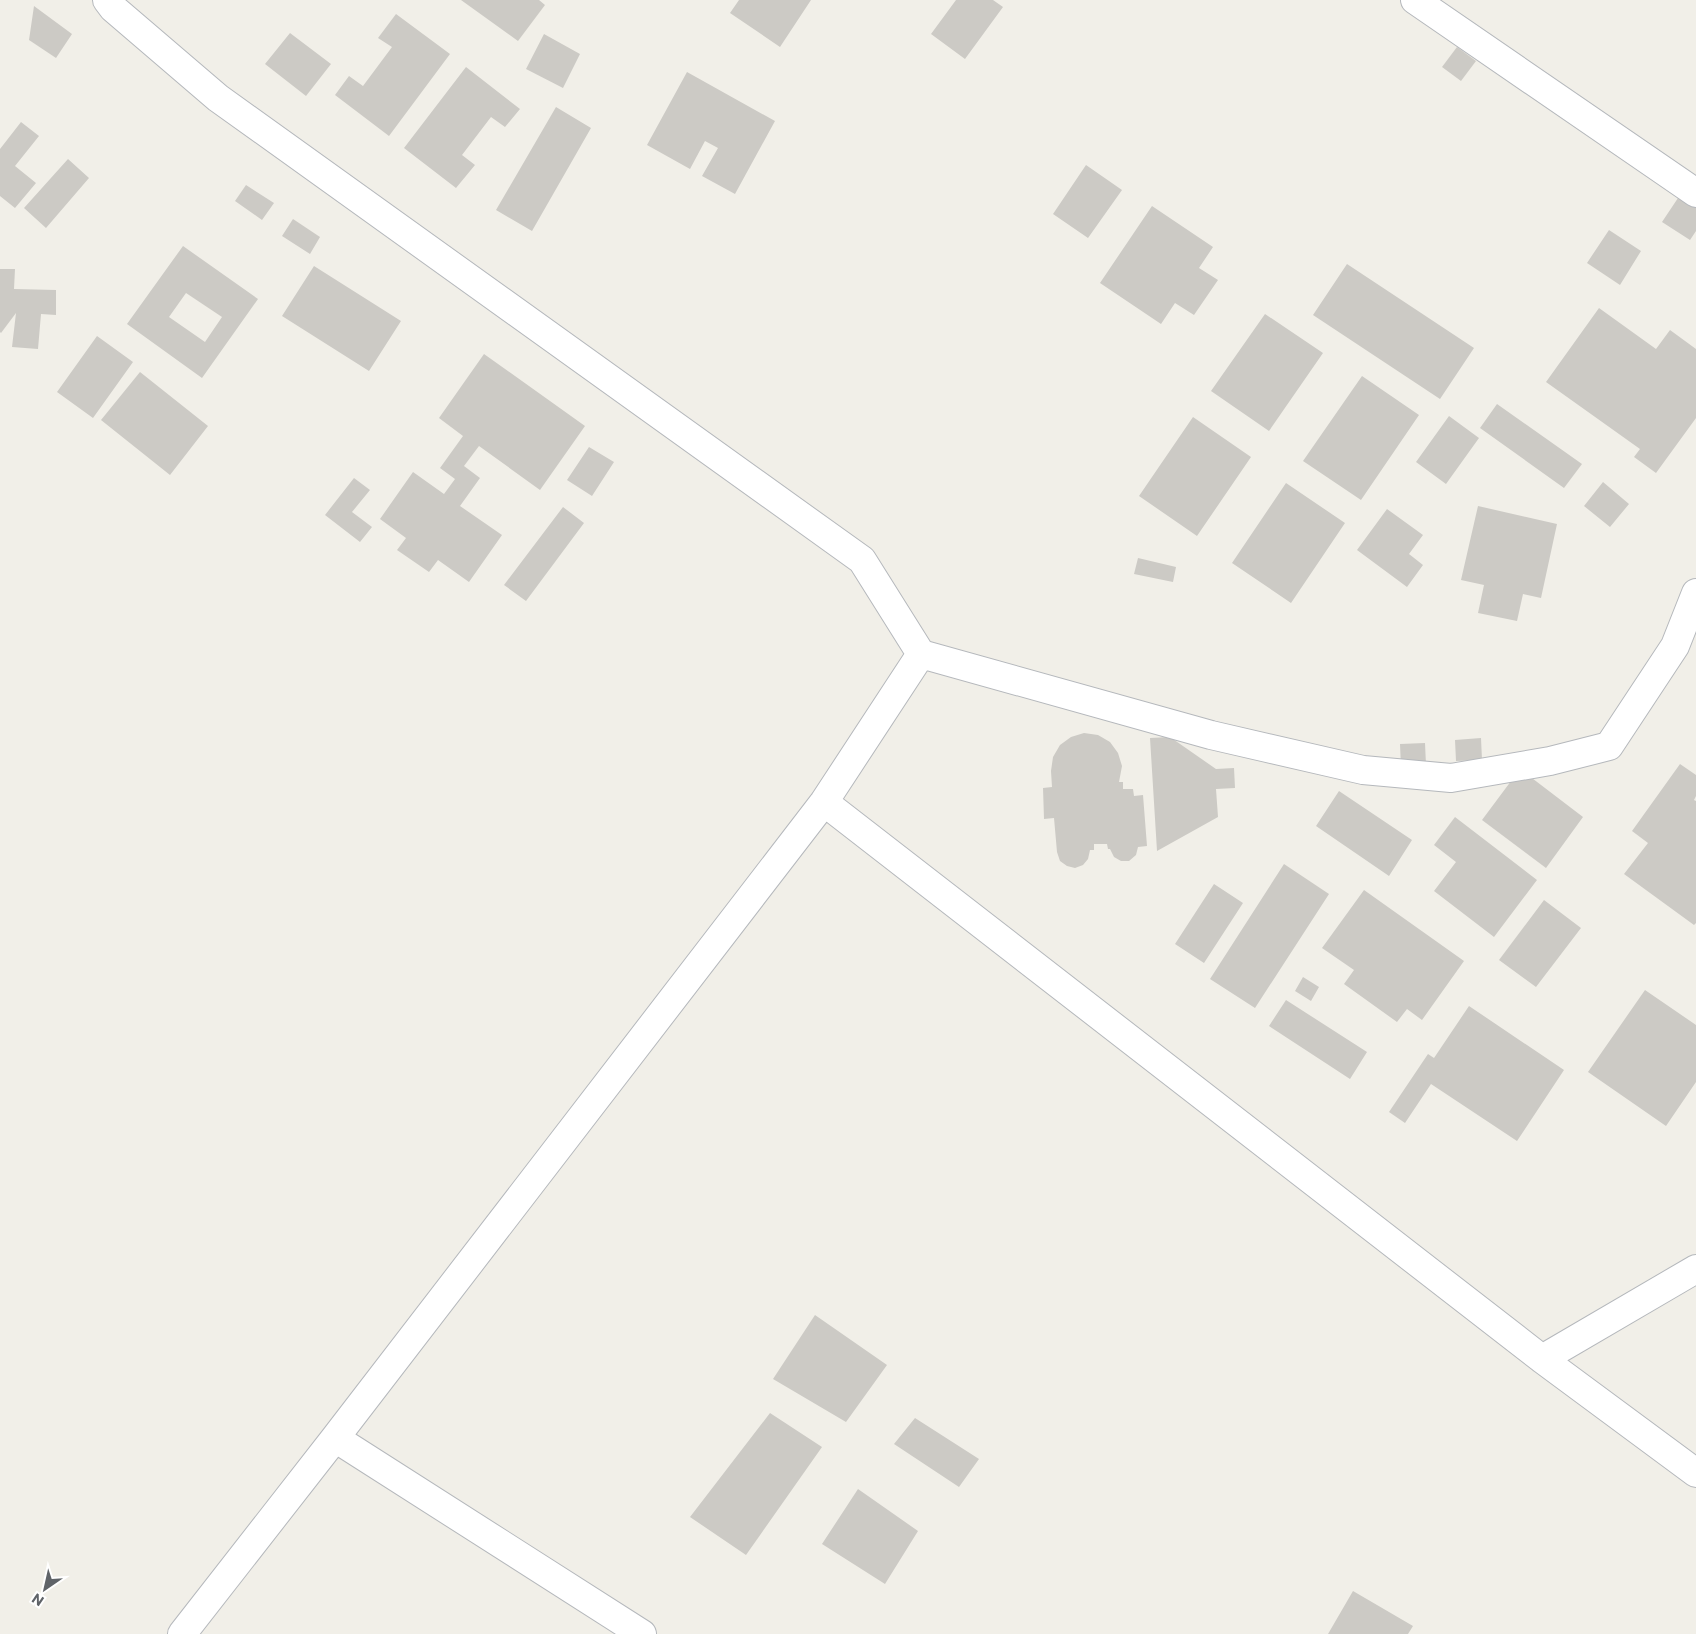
<svg xmlns="http://www.w3.org/2000/svg" width="1696" height="1634" font-family="Commissioner,sans-serif">
<style>
.building{fill:#cccac5;fill-rule:evenodd}
.lines{fill:none;stroke-linecap:round;stroke-linejoin:round}
.street-casing{stroke:#b5b8bc;stroke-width:30}
.street{stroke:#fff;stroke-width:28}
</style>
<rect width="100%" height="100%" fill="#f1efe8"/>
<path class="building" d="M461 0H539L545 5 518 41Z
M739 0H811L780 47 730 13Z
M956 0H993L1003 7 965 59 931 34Z
M34 6 72 34 56 58 29 40Z
M396 14 450 54 389 136 335 95 349 76 363 86 392 47 378 38Z
M290 33 331 64 306 96 265 64Z
M544 34 580 54 563 88 526 69Z
M1457 47 1476 61 1461 81 1442 67Z
M466 67 520 109 505 127 491 117 462 155 475 165 456 188 404 148Z
M687 72 775 121 735 194 702 176 718 148 705 141 690 169 647 145Z
M556 107 591 128 532 231 496 210Z
M21 122 39 136 15 166 36 183 15 208 0 196V149Z
M68 159 89 178 46 228 24 208Z
M1086 165 1122 190 1088 238 1053 214Z
M246 185 274 203 262 220 235 201Z
M1682 192 1696 201V231L1690 240 1662 222Z
M1152 206 1213 247 1199 268 1218 280 1194 315 1175 303 1161 324 1100 283Z
M293 219 320 237 310 254 282 236Z
M1609 230 1641 251 1620 285 1587 263Z
M183 246 258 299 202 378 127 324ZM186 293 222 317 205 342 169 317Z
M1347 264 1474 348 1440 399 1313 315Z
M314 266 401 321 369 371 282 316Z
M0 269H15L14 289 56 290V315L41 314 38 349 12 347 16 313 1 333 0 332Z
M1599 308 1656 349 1670 330 1696 349V418L1656 473 1634 457 1640 449 1546 382Z
M1265 314 1323 353 1269 431 1211 391Z
M97 336 133 362 93 418 57 392Z
M484 354 585 426 540 490 479 446 464 466 480 478 460 506 502 535 469 582 438 560 429 572 397 550 406 538 380 519 413 472 444 494 455 479 440 468 463 436 439 418Z
M140 372 208 426 170 475 101 420Z
M1362 376 1419 415 1361 500 1303 461Z
M1497 404 1582 464 1564 488 1480 428Z
M1449 416 1479 438 1446 484 1416 462Z
M1193 417 1251 457 1197 536 1139 496Z
M589 447 614 462 592 496 567 480Z
M354 478 370 490 352 512 372 527 360 542 325 515Z
M1603 482 1629 504 1610 527 1584 506Z
M1286 483 1345 523 1291 603 1232 563Z
M1478 506 1557 524 1541 598 1523 594 1517 621 1478 613 1484 585 1461 580Z
M563 507 584 523 526 601 504 585Z
M1387 509 1423 535 1409 554 1423 565 1407 587 1357 550Z
M1138 558 1176 567 1173 582 1134 574Z
M1084 733 1098 735 1110 742 1118 753 1122 766 1119 782H1123V789H1133L1134 796 1143 795 1147 846 1138 847 1136 855 1129 861H1121L1114 857 1110 849H1108L1107 844H1094V850H1090L1088 859 1083 865 1075 868 1067 866 1060 861 1057 852 1054 818 1044 819 1043 788 1052 787 1051 771 1053 757 1060 745 1071 737Z
M1170 737 1216 769 1234 768 1235 788 1216 789 1218 817 1157 851 1150 738Z
M1481 738 1482 760 1456 761 1455 740Z
M1425 743 1426 765 1401 767 1400 744Z
M1680 764 1696 775V796L1694 800 1696 801V923L1694 925 1624 874 1648 843 1632 831Z
M1520 769 1583 817 1546 868 1482 820Z
M1339 791 1412 840 1389 876 1316 826Z
M1455 817 1537 880 1494 937 1434 891 1456 862 1434 845Z
M1284 864 1329 894 1255 1008 1210 979Z
M1214 884 1243 903 1204 963 1175 944Z
M1364 890 1464 961 1422 1020 1407 1009 1397 1022 1344 984 1354 970 1322 948Z
M1544 900 1581 928 1536 987 1499 960Z
M1303 977 1319 987 1311 1001 1295 991Z
M1645 990 1696 1025V1082L1666 1126 1588 1072Z
M1286 1000 1367 1052 1350 1079 1269 1026Z
M1469 1006 1564 1070 1517 1141 1431 1084 1405 1123 1389 1112 1428 1054 1434 1058Z
M815 1315 887 1365 846 1422 773 1379Z
M770 1413 822 1447 746 1555 690 1517Z
M915 1418 979 1459 959 1487 894 1444Z
M858 1489 918 1531 885 1584 822 1544Z
M1353 1591 1413 1626 1408 1634H1328Z"/>
<g class="lines">
<g class="street-casing">
<path id="street" d="M107 0 113 8 218 98 862 560 921 654 824 802 335 1438 182 1634
M1415 0 1696 193
M921 654 1211 735 1363 770 1451 778 1550 761 1609 746 1675 646 1696 593
M824 802 1542 1359 1696 1473
M1542 1359 1696 1269
M335 1438 642 1634"/>
</g>
<use href="#street" class="street"/>
</g>
<g transform="translate(45 1589) rotate(214)" stroke="#ffffff" stroke-width="4" paint-order="stroke">
<path d="M0-4L9 19L0 12L-9 19Z" fill="#5f6368"/>
<text y="-8" font-size="14" font-weight="bold" text-anchor="middle" fill="#5f6368">N</text>
</g>
</svg>
